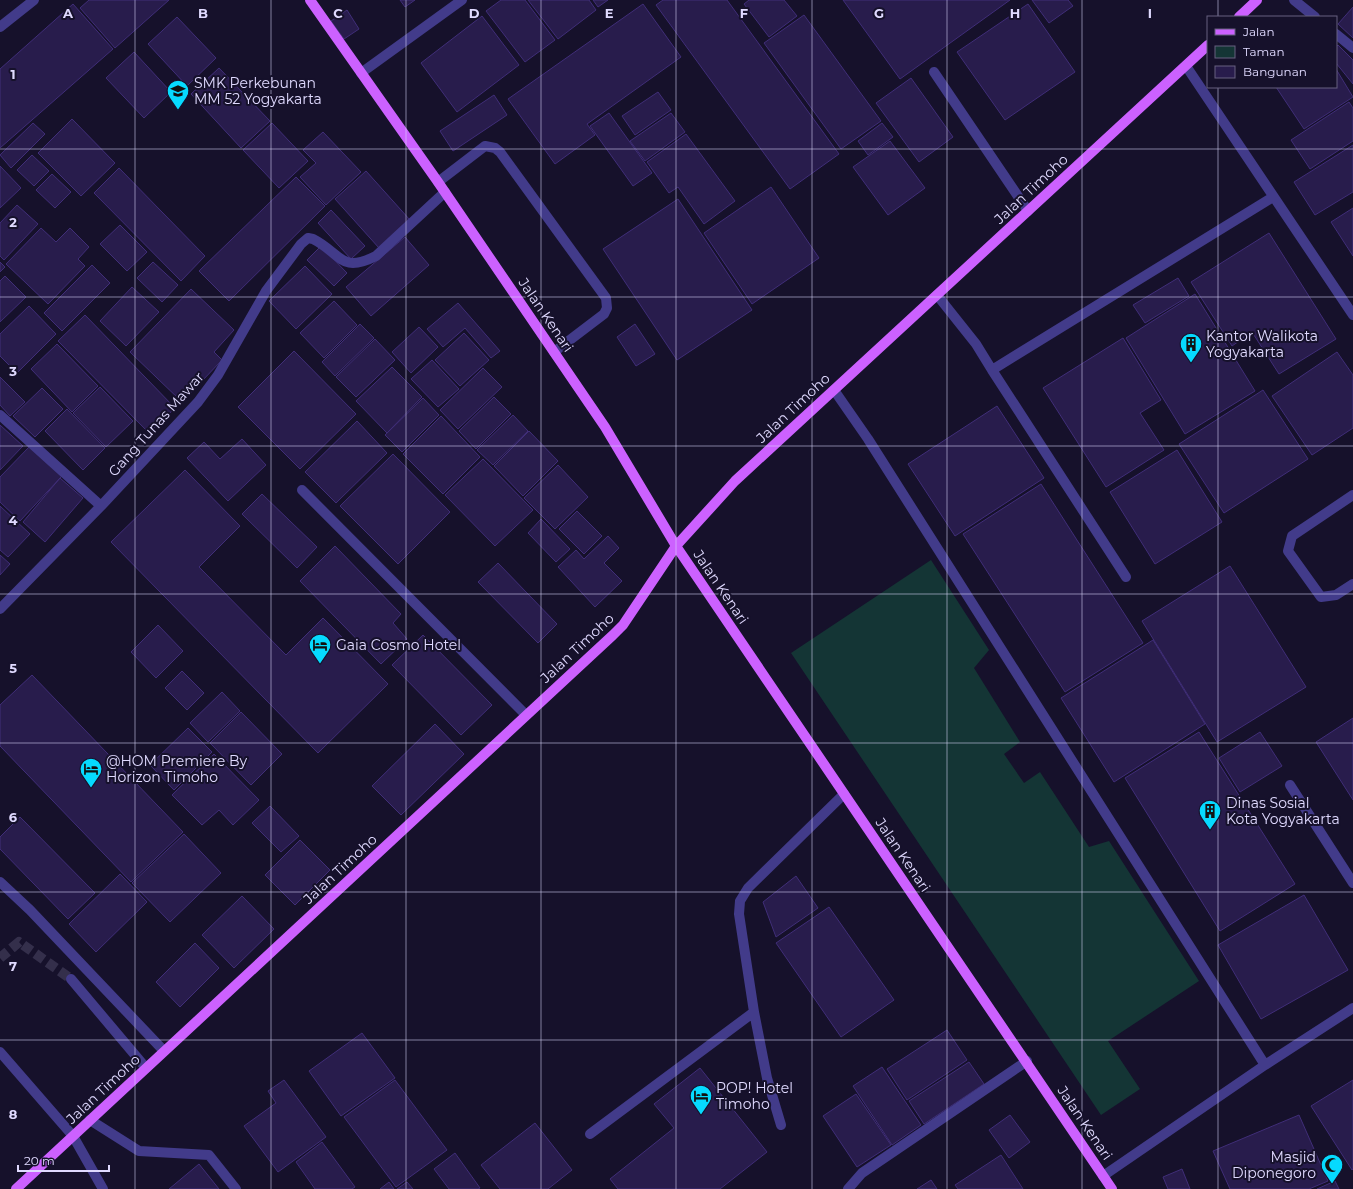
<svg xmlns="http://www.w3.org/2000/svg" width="1353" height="1189" font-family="Montserrat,sans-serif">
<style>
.green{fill:#143535}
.building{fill:#281c4c;stroke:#402e78}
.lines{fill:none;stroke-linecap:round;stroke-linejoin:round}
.minor-tunnel{stroke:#342f4b;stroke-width:10;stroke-dasharray:10 5;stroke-linecap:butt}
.minor{stroke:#423b8a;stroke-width:10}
.major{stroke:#cc61ff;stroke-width:10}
.grid{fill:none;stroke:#e0daff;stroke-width:1;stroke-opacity:0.55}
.labels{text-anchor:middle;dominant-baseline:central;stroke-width:4;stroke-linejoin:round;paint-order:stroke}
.poi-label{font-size:14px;fill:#e0daff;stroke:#16112b;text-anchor:start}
.street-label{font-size:14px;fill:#e0daff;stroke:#16112b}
.grid-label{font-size:13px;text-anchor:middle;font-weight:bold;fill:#e0daff;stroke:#16112b;stroke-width:4;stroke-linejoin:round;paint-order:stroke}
</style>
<rect width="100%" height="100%" fill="#16112b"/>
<path class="green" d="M931 560 989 650 974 668 1020 742 1004 754 1024 783 1040 772 1089 847 1109 841 1199 981 1108 1041 1140 1089 1101 1115 791 653Z"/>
<path class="building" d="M89 0H169L115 48 80 8Z
M400 0H415L405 7Z
M501 0H525L555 40 525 62 486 11Z
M528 0H589L596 10 558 39Z
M593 0H608L598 7Z
M663 0H727L839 154 790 189 656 5Z
M749 0H784L797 16 769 37 744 4Z
M843 0H1010L900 79Z
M1032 0H1068L1073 6 1049 23Z
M73 4 113 49 0 148V69Z
M643 4 681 57 587 124 595 135 555 164 508 99Z
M1028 4 1075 72 1005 120 957 52Z
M1353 7V38L1338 24Z
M347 10 359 29 344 39 331 21Z
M804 15 881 121 841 149 764 43Z
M482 16 519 65 457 112 421 63Z
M177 17 216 58 187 86 148 44Z
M1338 45 1353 60V84L1336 63V47Z
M134 52 171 92 144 118 106 78Z
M219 68 270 121 241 148 191 94Z
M1336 69 1353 97 1304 129 1276 87H1336Z
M911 78 953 137 919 162 876 103Z
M658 92 671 110 635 135 622 116Z
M494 95 507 115 453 151 440 131Z
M1349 102 1353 108V141L1310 169 1291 140Z
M609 113 652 173 633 186 590 126Z
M671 113 685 132 645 161 630 141Z
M72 119 115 163 81 196 38 153Z
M33 123 45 134 11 168 0 155Z
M272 123 308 161 279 188 243 150Z
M882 123 893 137 868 155 858 141Z
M323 132 361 172 326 205 300 177 316 163 303 150Z
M686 134 735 201 704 224 678 187 669 193 647 162Z
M890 141 925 188 888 215 853 167Z
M1353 145V192L1315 215 1294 182Z
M32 155 49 171 34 186 17 170Z
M0 166 21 188 0 208Z
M119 168 205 256 181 281 94 193Z
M366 171 410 220 379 248 335 199Z
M52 174 71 192 55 208 36 190Z
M296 177 325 206 229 301 199 271Z
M771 187 819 258 752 304 704 233Z
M678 199 752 310 677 360 603 249Z
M17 205 38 224 4 260 0 256V223Z
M1353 208V256L1331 222Z
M331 210 365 246 351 259 318 223Z
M120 225 147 252 127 271 100 244Z
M41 228 56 242 70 228 89 247 78 259 85 266 48 304 6 264Z
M1269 233 1336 339 1279 374 1252 332 1232 346 1191 282Z
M405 237 429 265 371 316 346 287Z
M321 246 347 273 334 286 307 260Z
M0 262 5 267 0 272Z
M153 262 178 285 162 302 137 278Z
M92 265 110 283 62 331 44 313Z
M305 266 332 294 296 329 269 301Z
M5 276 26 297 0 322V281Z
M1178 278 1189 296 1145 323 1133 305Z
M132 287 159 312 126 346 100 321Z
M191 289 234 330 214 352 222 360 182 402 130 352Z
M1195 294 1255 391 1185 434 1126 338Z
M334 301 357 325 324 358 300 333Z
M458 303 500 351 491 358 465 328 443 347 427 329Z
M29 306 56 334 17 373 0 356V334Z
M85 315 175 408 149 433 58 341Z
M360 324 374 338 335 376 322 362Z
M635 324 655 354 636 366 617 337Z
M419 327 438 347 411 373 392 352Z
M464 333 489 360 460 386 435 360Z
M1123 338 1161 400 1140 413 1164 450 1106 487 1043 388Z
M375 339 395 360 356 397 336 377Z
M57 344 98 386 72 412 31 369Z
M294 351 356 414 300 469 238 407Z
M1337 352 1353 375V428L1312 455 1272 396Z
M432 360 459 389 438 407 411 379Z
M392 367 422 397 387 433 356 401Z
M483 368 502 387 458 429 440 410Z
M0 377 25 402 10 416 0 405Z
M100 387 133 421 106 447 73 413Z
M42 388 63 409 35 437 13 416Z
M1263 390 1308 459 1224 513 1179 444Z
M494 397 511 414 476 449 459 431Z
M423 398 439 415 402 452 385 435Z
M997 406 1044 478 955 536 908 464Z
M67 409 105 448 83 470 45 431Z
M513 415 528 431 493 465 477 450Z
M441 416 480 457 443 494 403 454Z
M357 421 387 453 336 503 305 472Z
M0 425 23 446 0 470Z
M529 431 558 461 523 496 494 466Z
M242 439 266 465 228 501 187 458 204 442 220 459Z
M30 446 62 476 20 521 0 502V477Z
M1177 450 1222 522 1155 564 1110 492Z
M393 454 450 512 398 564 340 506Z
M483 459 533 510 495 546 445 495Z
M558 465 588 497 555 529 524 498Z
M185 470 240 526 199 567 286 655 323 618 388 684 318 753 111 542Z
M60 478 83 498 45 542 23 522Z
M1041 484 1143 643 1065 692 963 534Z
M262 494 317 547 297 568 242 514Z
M0 506 30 534 8 557 0 550Z
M577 511 602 536 584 554 559 529Z
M541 519 570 549 556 562 528 533Z
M608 536 619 548 604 563 622 581 595 607 558 567 576 550 584 559Z
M335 546 401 614 393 623 407 639 381 664 300 581Z
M0 555 10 564 0 575Z
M498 563 557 624 538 643 478 582Z
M1230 566 1306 687 1217 742 1142 621Z
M158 625 183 651 156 678 131 652Z
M423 635 492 705 461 735 392 665Z
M1153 640 1205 724 1114 782 1061 698Z
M182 671 204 693 187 710 165 688Z
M32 675 183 832 131 882 0 746V705Z
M222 692 240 711 208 742 190 723Z
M241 712 282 754 251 785 210 743Z
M1353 718V800L1316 742Z
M435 724 464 754 401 815 372 786Z
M188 728 212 752 174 790 150 765Z
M1199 732 1295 884 1220 931 1125 778Z
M1260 732 1282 766 1240 792 1219 758Z
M214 754 259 800 233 825 219 810 202 825 172 795Z
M270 806 299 836 281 852 252 823Z
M20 817 95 893 68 919 0 849V837Z
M184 834 221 873 170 922 132 883Z
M300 840 330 870 295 905 265 875Z
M120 874 147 902 96 952 69 924Z
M796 876 818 908 776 937 763 902Z
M1304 895 1348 970 1261 1019 1218 945Z
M242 896 274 929 234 968 202 935Z
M829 907 894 1000 841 1037 776 943Z
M195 943 219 968 180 1007 156 982Z
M947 1030 967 1060 907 1100 887 1069Z
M362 1033 395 1078 341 1116 309 1071Z
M969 1062 984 1084 924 1124 909 1101Z
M882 1067 921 1125 892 1145 853 1086Z
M700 1068 767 1152 720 1189H618L610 1179 674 1128 654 1104Z
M284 1080 326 1137 278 1172 244 1126 276 1103 268 1091Z
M395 1080 447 1150 396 1187 344 1117Z
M1353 1080V1169L1352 1170 1311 1106Z
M856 1094 891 1145 857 1167 823 1116Z
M1010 1115 1030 1142 1009 1158 989 1130Z
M1299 1115 1328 1181 1309 1189H1230L1213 1151Z
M535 1123 572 1170 548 1189H500L481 1165Z
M322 1142 355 1187 352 1189H315L296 1162Z
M455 1153 480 1188 478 1189H449L434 1169Z
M1001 1155 1023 1189H958L955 1185Z
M199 1164 219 1189H169Z
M1182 1169 1190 1189H1168L1163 1177Z
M931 1180 937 1189H917Z
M1335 1181 1339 1189H1317Z
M389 1182 394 1189H380Z
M407 1182 413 1189H397Z"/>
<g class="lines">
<path class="minor-tunnel" d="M0 958 19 942 71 979"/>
<path class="minor" d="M1294 0 1315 17
M0 27 34 0
M1336 34 1353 48
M1186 66 1353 315
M934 72 1028 211
M361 73 462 0
M438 182 485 146 495 148 500 152 606 298 607 308 604 314 554 352
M937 295 976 344 992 370
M834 390 868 439 1265 1065
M0 415 101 506
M302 490 526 715
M1353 495 1292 536 1288 551 1321 597 1336 595 1353 584
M1126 577 992 370 1273 197
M0 609 101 506 198 402 218 375 266 291 301 244 308 238 313 239C341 253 340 274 376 256L445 192
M1290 785 1353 883
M0 882 30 910 164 1051
M71 979 146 1068
M754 1012 767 1078 781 1125
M0 1052 73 1136 103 1189
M90 1120 139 1151 209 1155 236 1189
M590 1134 754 1012 739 914 740 901 748 888 844 794
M1103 1176 1265 1065 1353 1008
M848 1189 862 1173 1027 1061"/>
<path class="major" d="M310 0 438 182 605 427 676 546 1112 1189
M1239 17 1257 0
M16 1189 613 635 623 625 676 546 735 481 1208 45"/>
</g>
<path class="grid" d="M135 0V1189M271 0V1189M406 0V1189M541 0V1189M676 0V1189M812 0V1189M947 0V1189M1082 0V1189M1218 0V17M1218 87V1189M0 149H1353M0 297H1353M0 446H1353M0 594H1353M0 743H1353M0 892H1353M0 1040H1353"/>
<defs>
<g id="school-pin" transform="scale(1.15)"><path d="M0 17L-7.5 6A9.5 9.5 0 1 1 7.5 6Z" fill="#06daff" stroke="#16112b"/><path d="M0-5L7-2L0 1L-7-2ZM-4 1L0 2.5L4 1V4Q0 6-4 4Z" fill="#111"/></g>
<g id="building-pin" transform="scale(1.15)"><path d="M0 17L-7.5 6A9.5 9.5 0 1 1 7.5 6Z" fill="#06daff" stroke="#16112b"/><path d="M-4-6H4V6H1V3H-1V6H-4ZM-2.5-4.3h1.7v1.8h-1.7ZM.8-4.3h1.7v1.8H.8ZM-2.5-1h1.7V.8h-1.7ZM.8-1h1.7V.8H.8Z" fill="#111"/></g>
<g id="hotel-pin" transform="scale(1.15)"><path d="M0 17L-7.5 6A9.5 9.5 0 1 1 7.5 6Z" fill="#06daff" stroke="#16112b"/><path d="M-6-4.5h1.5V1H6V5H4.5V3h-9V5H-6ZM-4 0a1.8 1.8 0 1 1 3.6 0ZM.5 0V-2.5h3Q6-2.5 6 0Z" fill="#111"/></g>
<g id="mosque-pin" transform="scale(1.15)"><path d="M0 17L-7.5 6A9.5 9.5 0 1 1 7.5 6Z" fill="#06daff" stroke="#16112b"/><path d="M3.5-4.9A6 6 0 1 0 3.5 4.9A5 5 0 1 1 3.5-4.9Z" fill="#111"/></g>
</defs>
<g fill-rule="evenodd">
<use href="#school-pin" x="178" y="91"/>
<use href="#building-pin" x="1191" y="344"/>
<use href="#hotel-pin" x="320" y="645"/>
<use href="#hotel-pin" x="91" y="769"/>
<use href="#building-pin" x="1210" y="811"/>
<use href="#hotel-pin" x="701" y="1096"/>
<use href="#mosque-pin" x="1332" y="1165"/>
</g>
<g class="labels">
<g class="poi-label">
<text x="194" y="83">SMK Perkebunan<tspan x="194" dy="16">MM 52 Yogyakarta</tspan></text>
<text x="1206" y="336">Kantor Walikota<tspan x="1206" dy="16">Yogyakarta</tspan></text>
<text x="336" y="645">Gaia Cosmo Hotel</text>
<text x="106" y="761">@HOM Premiere By<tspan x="106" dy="16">Horizon Timoho</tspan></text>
<text x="1226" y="803">Dinas Sosial<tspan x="1226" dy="16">Kota Yogyakarta</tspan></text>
<text x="716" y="1088">POP! Hotel<tspan x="716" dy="16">Timoho</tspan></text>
<text x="1316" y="1157" text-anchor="end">Masjid<tspan x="1316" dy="16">Diponegoro</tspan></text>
</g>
<g class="street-label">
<text transform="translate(1031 189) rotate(-43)">Jalan Timoho</text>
<text transform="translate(546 315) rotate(56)">Jalan Kenari</text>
<text transform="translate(793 408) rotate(-43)">Jalan Timoho</text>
<text transform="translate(156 424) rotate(-48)">Gang Tunas Mawar</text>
<text transform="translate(721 587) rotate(56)">Jalan Kenari</text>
<text transform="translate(577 648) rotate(-43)">Jalan Timoho</text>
<text transform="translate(903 855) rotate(56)">Jalan Kenari</text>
<text transform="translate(340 869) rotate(-43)">Jalan Timoho</text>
<text transform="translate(103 1089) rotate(-43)">Jalan Timoho</text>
<text transform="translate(1085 1123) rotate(56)">Jalan Kenari</text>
</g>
</g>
<g class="grid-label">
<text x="68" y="18">A</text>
<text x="203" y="18">B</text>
<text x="338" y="18">C</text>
<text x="474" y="18">D</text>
<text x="609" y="18">E</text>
<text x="744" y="18">F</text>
<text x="879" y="18">G</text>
<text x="1015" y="18">H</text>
<text x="1150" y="18">I</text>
<text x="13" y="79">1</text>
<text x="13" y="227">2</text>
<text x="13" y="376">3</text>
<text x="13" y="525">4</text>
<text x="13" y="673">5</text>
<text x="13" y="822">6</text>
<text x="13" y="971">7</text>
<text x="13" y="1119">8</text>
</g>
<rect x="1207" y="16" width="130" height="72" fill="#16112b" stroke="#676180"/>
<rect x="1215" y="29" width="20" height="6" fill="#cc61ff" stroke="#676180"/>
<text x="1243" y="36" font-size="12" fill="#e0daff">Jalan</text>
<rect x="1215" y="46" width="20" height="12" fill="#143535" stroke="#676180"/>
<text x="1243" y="56" font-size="12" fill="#e0daff">Taman</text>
<rect x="1215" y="66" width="20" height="12" fill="#281c4c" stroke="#676180"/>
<text x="1243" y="76" font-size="12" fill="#e0daff">Bangunan</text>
<path d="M18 1165v6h91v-6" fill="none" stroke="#e0daff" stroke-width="2"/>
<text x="24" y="1165" font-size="12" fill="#e0daff" stroke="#16112b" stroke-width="3" paint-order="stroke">20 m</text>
</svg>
